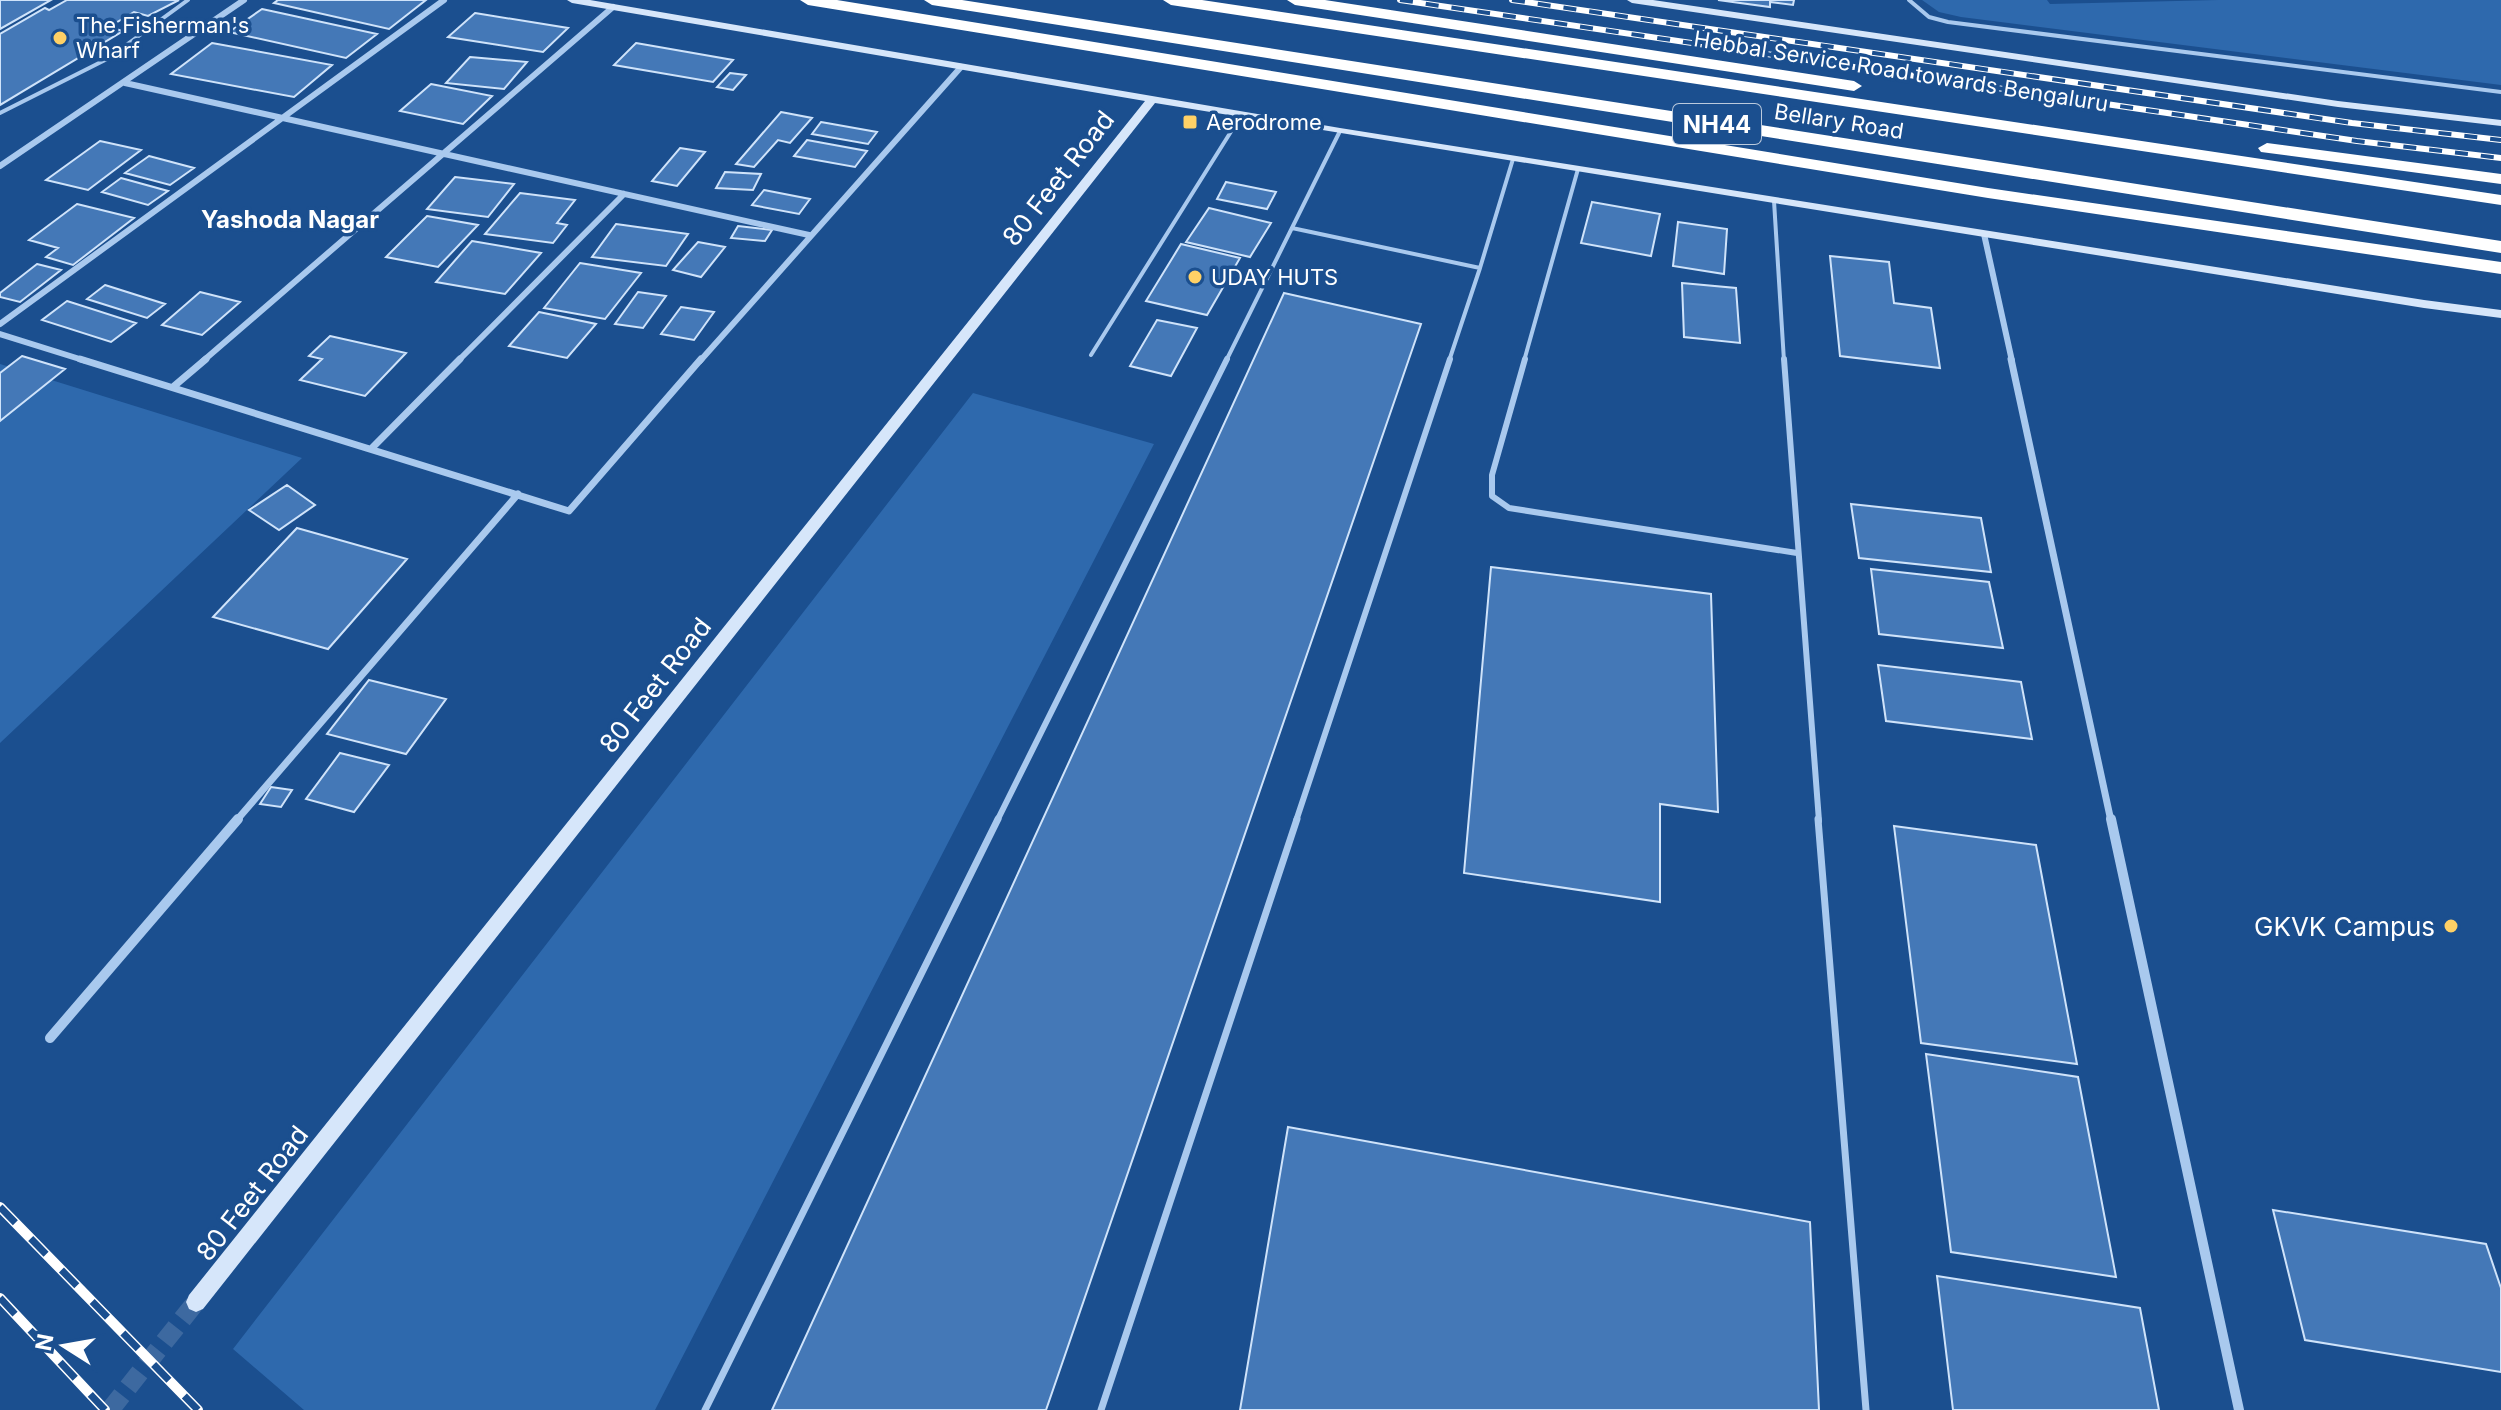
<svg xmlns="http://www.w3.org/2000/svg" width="2501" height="1410" font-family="Inter,sans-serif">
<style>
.green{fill:#2e69ad}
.building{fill:#4478b7;stroke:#cfe3fa;stroke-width:2}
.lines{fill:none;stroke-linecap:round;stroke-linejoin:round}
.secondary-tunnel{stroke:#3d69a0;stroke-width:19;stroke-dasharray:19 10;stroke-linecap:butt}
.lane-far2{stroke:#a9c9ee;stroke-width:4}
.lane-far1{stroke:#a9c9ee;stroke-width:6}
.lane{stroke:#a9c9ee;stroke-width:7}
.street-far2{stroke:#a9c9ee;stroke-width:6}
.street-far1{stroke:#a9c9ee;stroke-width:7}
.street{stroke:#a9c9ee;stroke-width:10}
.secondary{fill:#d6e6fa;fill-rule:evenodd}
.highway{fill:#fff;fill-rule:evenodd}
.rail-far1-casing{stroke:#fff;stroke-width:6}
.rail-casing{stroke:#fff;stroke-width:10}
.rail-far1{stroke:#1b4f8f;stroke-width:4;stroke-dasharray:13;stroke-linecap:butt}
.rail{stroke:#1b4f8f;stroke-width:7;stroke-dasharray:22;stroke-linecap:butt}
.poi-dot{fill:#ffd166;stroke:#1b4f8f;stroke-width:3}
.labels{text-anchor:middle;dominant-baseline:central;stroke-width:7;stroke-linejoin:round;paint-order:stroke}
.far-poi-label{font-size:22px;fill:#fff;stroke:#1b4f8f;text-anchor:start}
.far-street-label{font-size:22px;fill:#fff;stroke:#1b4f8f}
.shield{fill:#1b4f8f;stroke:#bbcadd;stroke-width:2}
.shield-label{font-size:24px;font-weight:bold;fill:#fff}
.far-neighbourhood-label{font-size:24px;font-weight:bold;fill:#fff;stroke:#1b4f8f}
.street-label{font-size:26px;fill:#fff;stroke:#1b4f8f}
.poi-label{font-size:26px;fill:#fff;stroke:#1b4f8f;text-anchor:end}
</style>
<rect width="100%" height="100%" fill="#1b4f8f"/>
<path class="green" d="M1922 0H2047L2050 4 2218 0H2501V85L1961 17 1939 12Z
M0 364 302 458 0 743Z
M973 393 1154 444 655 1410H304L233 1349Z"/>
<path class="building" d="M0 0H51L0 29Z
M67 0H179L148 16 134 12 109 27 123 31 0 105V34L45 8 49 10Z
M278 0H426L389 29 274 3Z
M1718 0H1794L1793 5 1770 2V7Z
M262 9 377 34 346 58 229 32Z
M475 13 568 28 543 52 448 37Z
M212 43 332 65 294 97 171 74Z
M636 43 733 60 713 82 614 65Z
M470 57 527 62 504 89 446 83Z
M730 73 746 75 733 90 717 87Z
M431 84 492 96 463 124 400 111Z
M781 112 812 118 790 143 778 140 754 167 736 164Z
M821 122 877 132 868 144 812 134Z
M807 140 867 151 855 167 794 156Z
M100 141 141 150 88 190 46 180Z
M680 148 705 152 677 186 652 181Z
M149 156 194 168 170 185 125 173Z
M725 172 761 174 753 190 716 188Z
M455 177 514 184 488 217 427 209Z
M121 178 168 191 148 205 102 192Z
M1226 182 1276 192 1267 209 1217 199Z
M764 190 810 199 799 214 752 205Z
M520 193 575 200 557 223 567 225 553 243 485 234Z
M1592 202 1660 214 1651 256 1581 243Z
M77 204 134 218 73 265 46 257 58 248 29 240Z
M1209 208 1271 223 1250 257 1186 242Z
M427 216 478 225 438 267 386 257Z
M1678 222 1727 229 1724 274 1673 266Z
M616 224 688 234 666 266 592 257Z
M738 226 772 230 765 241 731 238Z
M472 241 541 253 505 294 436 282Z
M698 242 725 247 701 277 673 270Z
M1181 244 1240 258 1207 315 1146 301Z
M1830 256 1889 262 1894 303 1931 308 1940 368 1840 356Z
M580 263 641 273 605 319 544 308Z
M37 264 61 270 20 302 0 297V293Z
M1682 283 1736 288 1740 343 1684 337Z
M105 285 165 304 147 318 87 299Z
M200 292 240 302 202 335 162 325Z
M638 292 666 296 643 328 615 324Z
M1284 293 1421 324 1046 1410H772Z
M67 301 136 323 111 342 42 320Z
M681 307 714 312 694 340 661 334Z
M539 312 596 324 567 358 509 346Z
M1157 320 1197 328 1171 376 1130 366Z
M330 336 406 353 365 396 300 380 322 359 309 356Z
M22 356 65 369 0 421V373Z
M287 485 315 505 279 530 249 510Z
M1851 504 1981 518 1991 572 1859 558Z
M297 528 407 559 328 649 213 617Z
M1491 567 1711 594 1718 812 1660 804V902L1464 873Z
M1871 569 1989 582 2003 648 1879 634Z
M1878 665 2021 682 2032 739 1886 721Z
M369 680 446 699 406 754 327 734Z
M340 753 389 765 354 812 306 799Z
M271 787 292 790 281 807 260 804Z
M1894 826 2036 845 2077 1064 1921 1043Z
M1926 1054 2078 1077 2116 1277 1951 1252Z
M1288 1127 1810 1222 1819 1410H1240Z
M2273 1210 2486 1244 2501 1288V1372L2305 1340Z
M1937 1276 2140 1308 2159 1410H1953Z"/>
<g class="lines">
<path class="secondary-tunnel" d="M110 1410 196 1302"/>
<path class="lane-far2" d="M1909 0 1929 17 1948 22 2501 92
M0 113 107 59 188 0
M1774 201 1784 361
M1292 228 1480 268 1449 361
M1480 268 1513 159
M1091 355 1242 114
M1226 361 1340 131
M1524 361 1578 169"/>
<path class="lane-far1" d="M1525 359 1492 475V496L1509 508 1797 553
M1784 359 1819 821
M997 821 1227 359
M1296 821 1450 359"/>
<path class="lane" d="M1818 819 1866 1410
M705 1410 998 819
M1101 1410 1297 819"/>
<path class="street-far2" d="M125 83 809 235
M0 166 244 0
M1984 234 2012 361
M0 324 444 0
M0 334 86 361
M203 361 613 7
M458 361 624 194
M700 361 961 67"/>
<path class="street-far1" d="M80 359 569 511 701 359
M2011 359 2111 821
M173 387 206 359
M372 448 460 359
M236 821 518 494"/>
<path class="street" d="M2111 819 2239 1410
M50 1038 238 819"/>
<path class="secondary" d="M567 0H590L1340 128 2424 300 2501 310V318L2424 308 1155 103 203 1309 196 1312 189 1309 186 1302 189 1295 1145 101 572 3Z
M1627 0H1653L2338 101 2501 120V126L2338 107 1632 3Z"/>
<path class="highway" d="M800 0H837L1988 188 2501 262V274L1988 198 808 5Z
M924 0H962L2501 241V253L932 5Z
M1163 0H1202L2501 195V205L1171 5Z
M1287 0H1325L1854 81 1862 86 1854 91 1295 5Z
M2267 143 2501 174V184L2261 152 2258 148Z"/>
<g class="rail-far1-casing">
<path id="rail-far1" d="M1400 0 2357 141 2501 158
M1512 0 2352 123 2501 140"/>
</g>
<g class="rail-casing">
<path id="rail" d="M0 1207 198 1410
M0 1298 105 1410"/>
</g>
<use href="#rail-far1" class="rail-far1"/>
<use href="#rail" class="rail"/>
</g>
<g class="poi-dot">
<circle cx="60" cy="38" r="8"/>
<rect x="1182" y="114" width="16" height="16" rx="4"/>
<circle cx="1195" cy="277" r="8"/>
<circle cx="2451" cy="926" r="8"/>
</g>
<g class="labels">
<g class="far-poi-label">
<text x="76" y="25">The Fisherman's<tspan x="76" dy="25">Wharf</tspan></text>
<text x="1206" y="122">Aerodrome</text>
<text x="1211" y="277">UDAY HUTS</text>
</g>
<g class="far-street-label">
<text transform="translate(1901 71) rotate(9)">Hebbal Service Road towards Bengaluru</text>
<text transform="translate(1839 121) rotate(9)">Bellary Road</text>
</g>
<rect class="shield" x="1673" y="104" width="88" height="40" rx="6"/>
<g class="shield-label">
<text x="1717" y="124">NH44</text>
</g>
<g class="far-neighbourhood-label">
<text x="290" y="219">Yashoda Nagar</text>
</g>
<g class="street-label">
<text transform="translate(1058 178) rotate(-52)">80 Feet Road</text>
<text transform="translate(655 685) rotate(-52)">80 Feet Road</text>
<text transform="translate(252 1193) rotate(-52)">80 Feet Road</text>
</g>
<g class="poi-label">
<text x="2435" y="926">GKVK Campus</text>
</g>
</g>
<g transform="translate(64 1346) rotate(281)" stroke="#1b4f8f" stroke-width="6" paint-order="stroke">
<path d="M0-6L14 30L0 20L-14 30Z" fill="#ffffff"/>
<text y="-12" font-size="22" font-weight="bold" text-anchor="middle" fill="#ffffff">N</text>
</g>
</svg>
